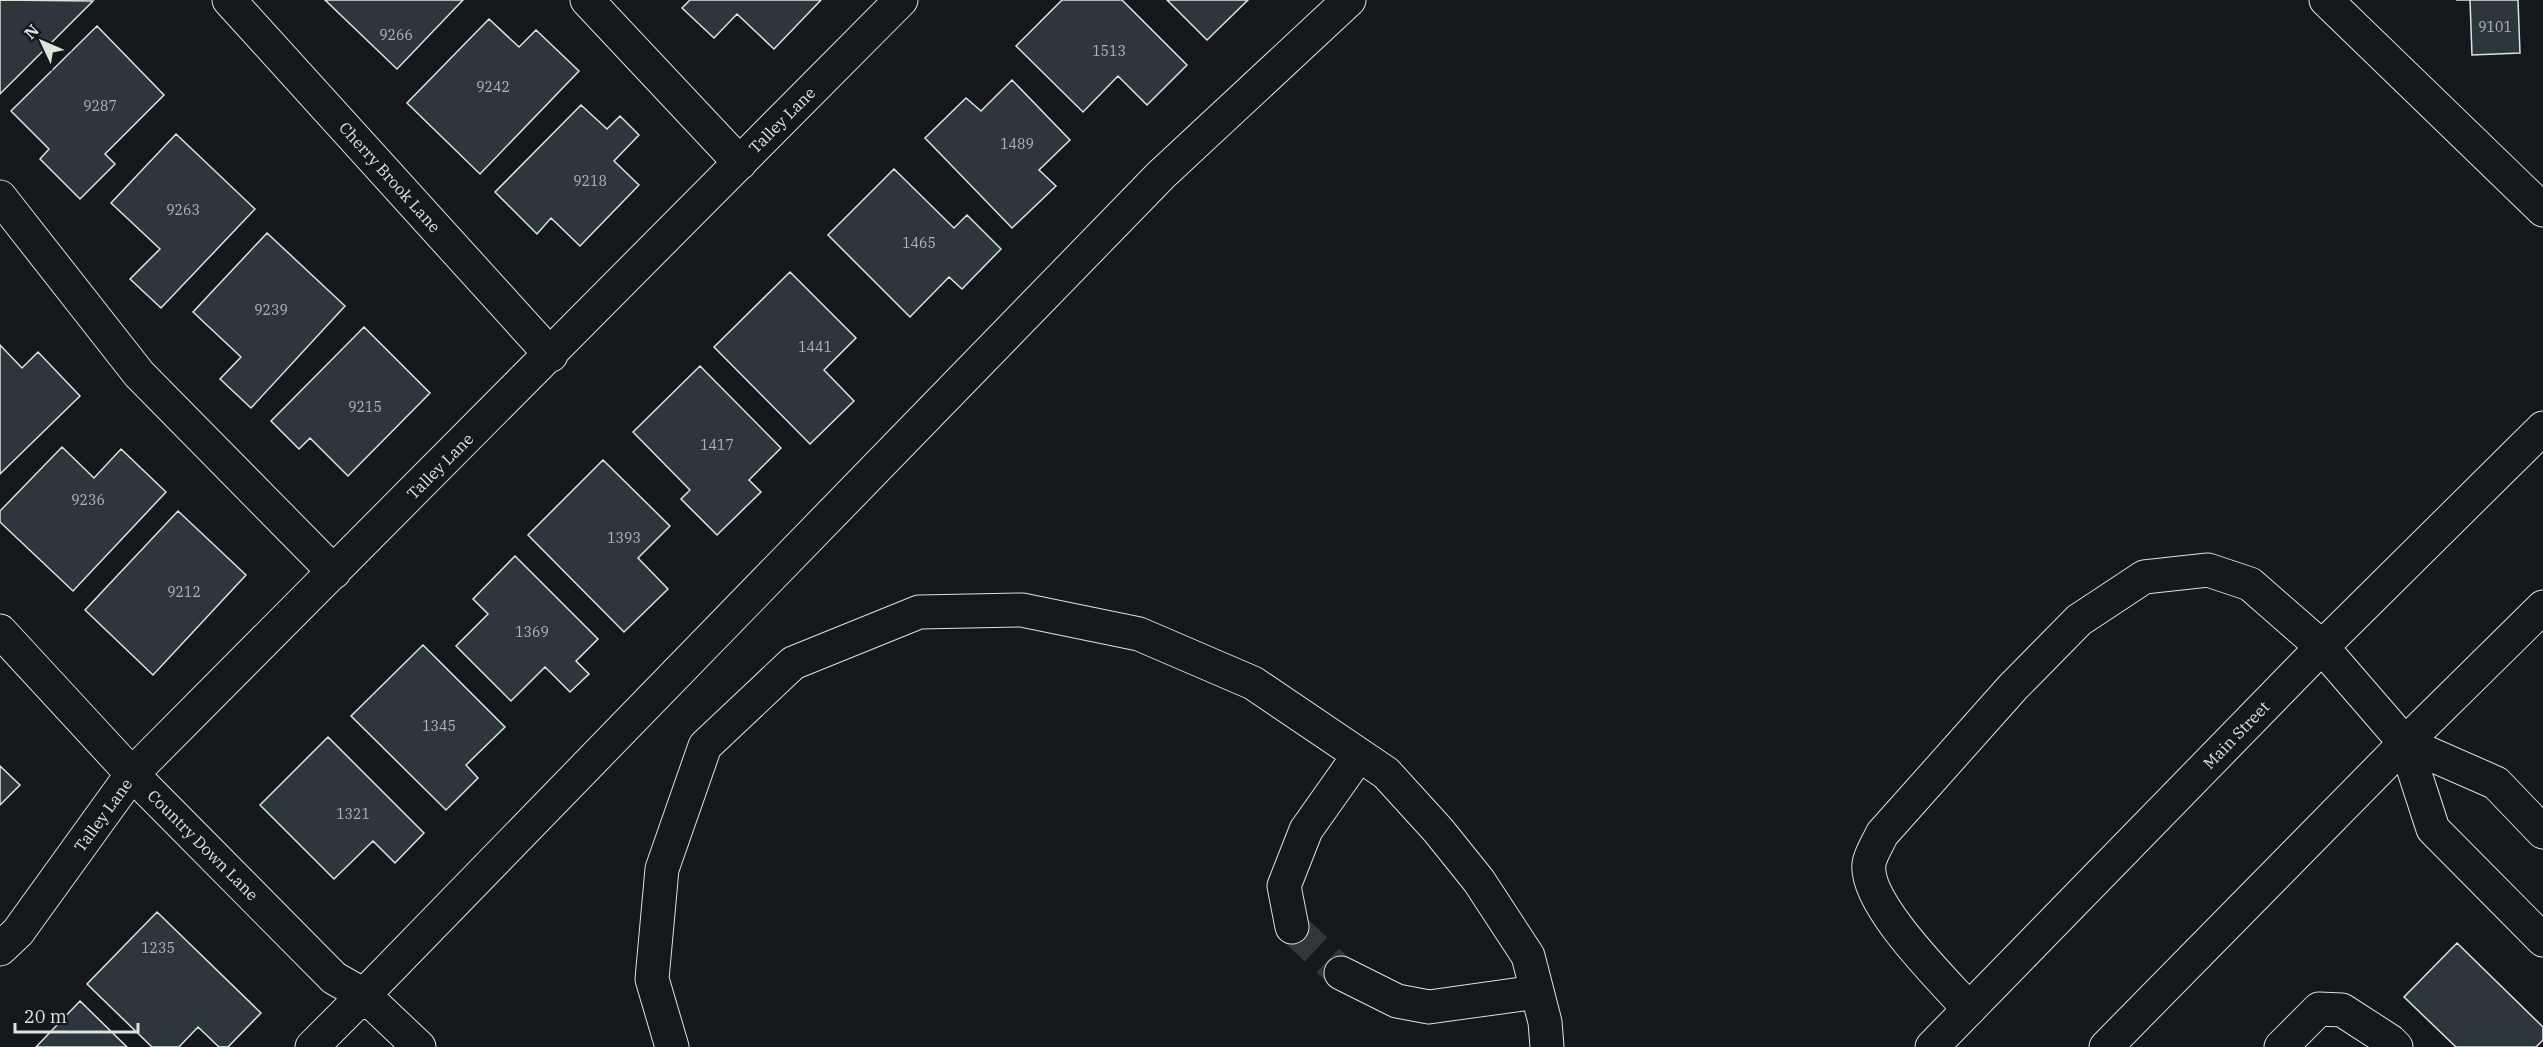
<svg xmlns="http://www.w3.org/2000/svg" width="2543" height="1047" font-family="'IBM Plex Serif',serif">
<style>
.building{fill:#2c363c;stroke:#d8e6dc;stroke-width:1.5}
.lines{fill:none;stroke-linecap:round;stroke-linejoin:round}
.minor-tunnel{stroke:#313739;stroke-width:33;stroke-dasharray:33 16;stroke-linecap:butt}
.minor-casing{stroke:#d8e6dc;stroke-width:35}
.major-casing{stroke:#d8e6dc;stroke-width:35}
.minor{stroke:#14181c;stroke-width:33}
.major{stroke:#14181c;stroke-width:33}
.labels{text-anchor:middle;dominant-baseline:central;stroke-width:4.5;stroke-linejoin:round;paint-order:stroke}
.number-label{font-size:14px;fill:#adbab4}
.street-label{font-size:16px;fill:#d8e6dc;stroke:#14181c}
</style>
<rect width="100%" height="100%" fill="#14181c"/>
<path class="building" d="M0 0 93 1 0 94Z
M325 0H463L397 69Z
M690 0H821L774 49 737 14 714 38 682 8Z
M1062 0H1122L1187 65 1147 105 1118 76 1083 112 1016 46Z
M1167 0H1248L1207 40Z
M2456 0H2518L2520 53 2472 55 2470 0Z
M489 19 519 47 536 30 579 71 480 174 407 103Z
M97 26 164 95 105 154 115 164 80 199 40 159 49 149 11 111Z
M1012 80 1070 140 1039 170 1056 186 1012 228 925 138 966 98 981 111Z
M581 105 607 129 620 116 639 135 614 161 639 185 580 246 551 218 537 234 495 192Z
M176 134 255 209 161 308 130 279 160 249 111 203Z
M894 169 954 228 967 215 1001 249 962 289 949 277 910 317 828 235Z
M267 233 345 306 251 408 220 379 241 357 193 312Z
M790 272 856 338 824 370 854 401 810 444 714 347Z
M364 327 430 393 348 476 310 438 299 449 271 421Z
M0 345 22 368 38 352 80 396 0 474Z
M700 366 781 448 749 480 761 492 717 535 681 499 690 490 633 432Z
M62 447 94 478 121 449 166 492 73 591 0 522V511Z
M603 460 670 526 638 558 668 589 624 632 528 535Z
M178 511 246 575 153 675 85 610Z
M515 556 598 639 576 661 589 674 570 692 545 667 511 701 456 646 488 614 473 599Z
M423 645 505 727 466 765 478 778 446 810 351 716Z
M328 737 424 833 395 863 373 841 334 879 260 805Z
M0 766 20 785 0 805Z
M157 912 261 1013 228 1047H219L198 1027 179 1047H152L87 984Z
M2457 943 2543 1027V1040L2536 1047H2456L2404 997Z
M80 1001 127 1047H36Z"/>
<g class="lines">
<path class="minor-tunnel" d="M1292 927 1341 973"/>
<g class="minor-casing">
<path id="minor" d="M229 0 551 355
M587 0 740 163
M2326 0 2543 210
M0 197 139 374 334 572
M0 631 132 774 334 978 364 995 1161 175 1349 0
M2405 743 2496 783 2543 832
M1292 927 1284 886 1306 830 1359 755
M0 949 18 932 132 774 901 0
M1341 973 1397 1001 1429 1007 1537 992
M1969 1009C1943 980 1864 903 1869 864 1870 855 1878 843 1882 834L2013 687 2079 620 2144 577 2208 570 2250 584 2322 647 2405 743 2433 829 2543 940
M312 1047 364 995 419 1047
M672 1047 652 979 662 869 705 746 793 663 919 612 1022 610 1139 634 1253 683 1386 773 1438 830 1479 881 1528 956 1545 1022 1547 1047
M2281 1047 2319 1009 2342 1010 2390 1041 2396 1047"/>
</g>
<g class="major-casing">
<path id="major" d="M1932 1047 2322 647 2543 428
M2106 1047 2405 743 2543 607"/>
</g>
<use href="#minor" class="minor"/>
<use href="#major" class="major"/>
</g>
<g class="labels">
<g class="number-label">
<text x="2495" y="27">9101</text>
<text x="396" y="35">9266</text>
<text x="1109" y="51">1513</text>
<text x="493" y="87">9242</text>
<text x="100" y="106">9287</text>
<text x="1017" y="144">1489</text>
<text x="590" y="181">9218</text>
<text x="183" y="210">9263</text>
<text x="919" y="243">1465</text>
<text x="271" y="310">9239</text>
<text x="815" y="347">1441</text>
<text x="365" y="407">9215</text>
<text x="717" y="445">1417</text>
<text x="88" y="500">9236</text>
<text x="624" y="538">1393</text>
<text x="184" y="592">9212</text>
<text x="532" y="632">1369</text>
<text x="439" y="726">1345</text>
<text x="353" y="814">1321</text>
<text x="158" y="948">1235</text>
</g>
<g class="street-label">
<text transform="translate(782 120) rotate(-45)">Talley Lane</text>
<text transform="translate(390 177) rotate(48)">Cherry Brook Lane</text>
<text transform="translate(440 466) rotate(-45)">Talley Lane</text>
<text transform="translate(2236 735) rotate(-46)">Main Street</text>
<text transform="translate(103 815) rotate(-54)">Talley Lane</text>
<text transform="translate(203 845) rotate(45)">Country Down Lane</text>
</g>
</g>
<g transform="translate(42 42) rotate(314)" stroke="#14181c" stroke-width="4.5" paint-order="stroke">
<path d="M0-4.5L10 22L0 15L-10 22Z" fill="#d8e6dc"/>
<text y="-9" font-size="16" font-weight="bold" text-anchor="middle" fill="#d8e6dc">N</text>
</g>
<path d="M15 1023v9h123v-9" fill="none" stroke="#d8e6dc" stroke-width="3"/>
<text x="24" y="1023" font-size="18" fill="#d8e6dc" stroke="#14181c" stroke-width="4.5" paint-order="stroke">20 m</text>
</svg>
